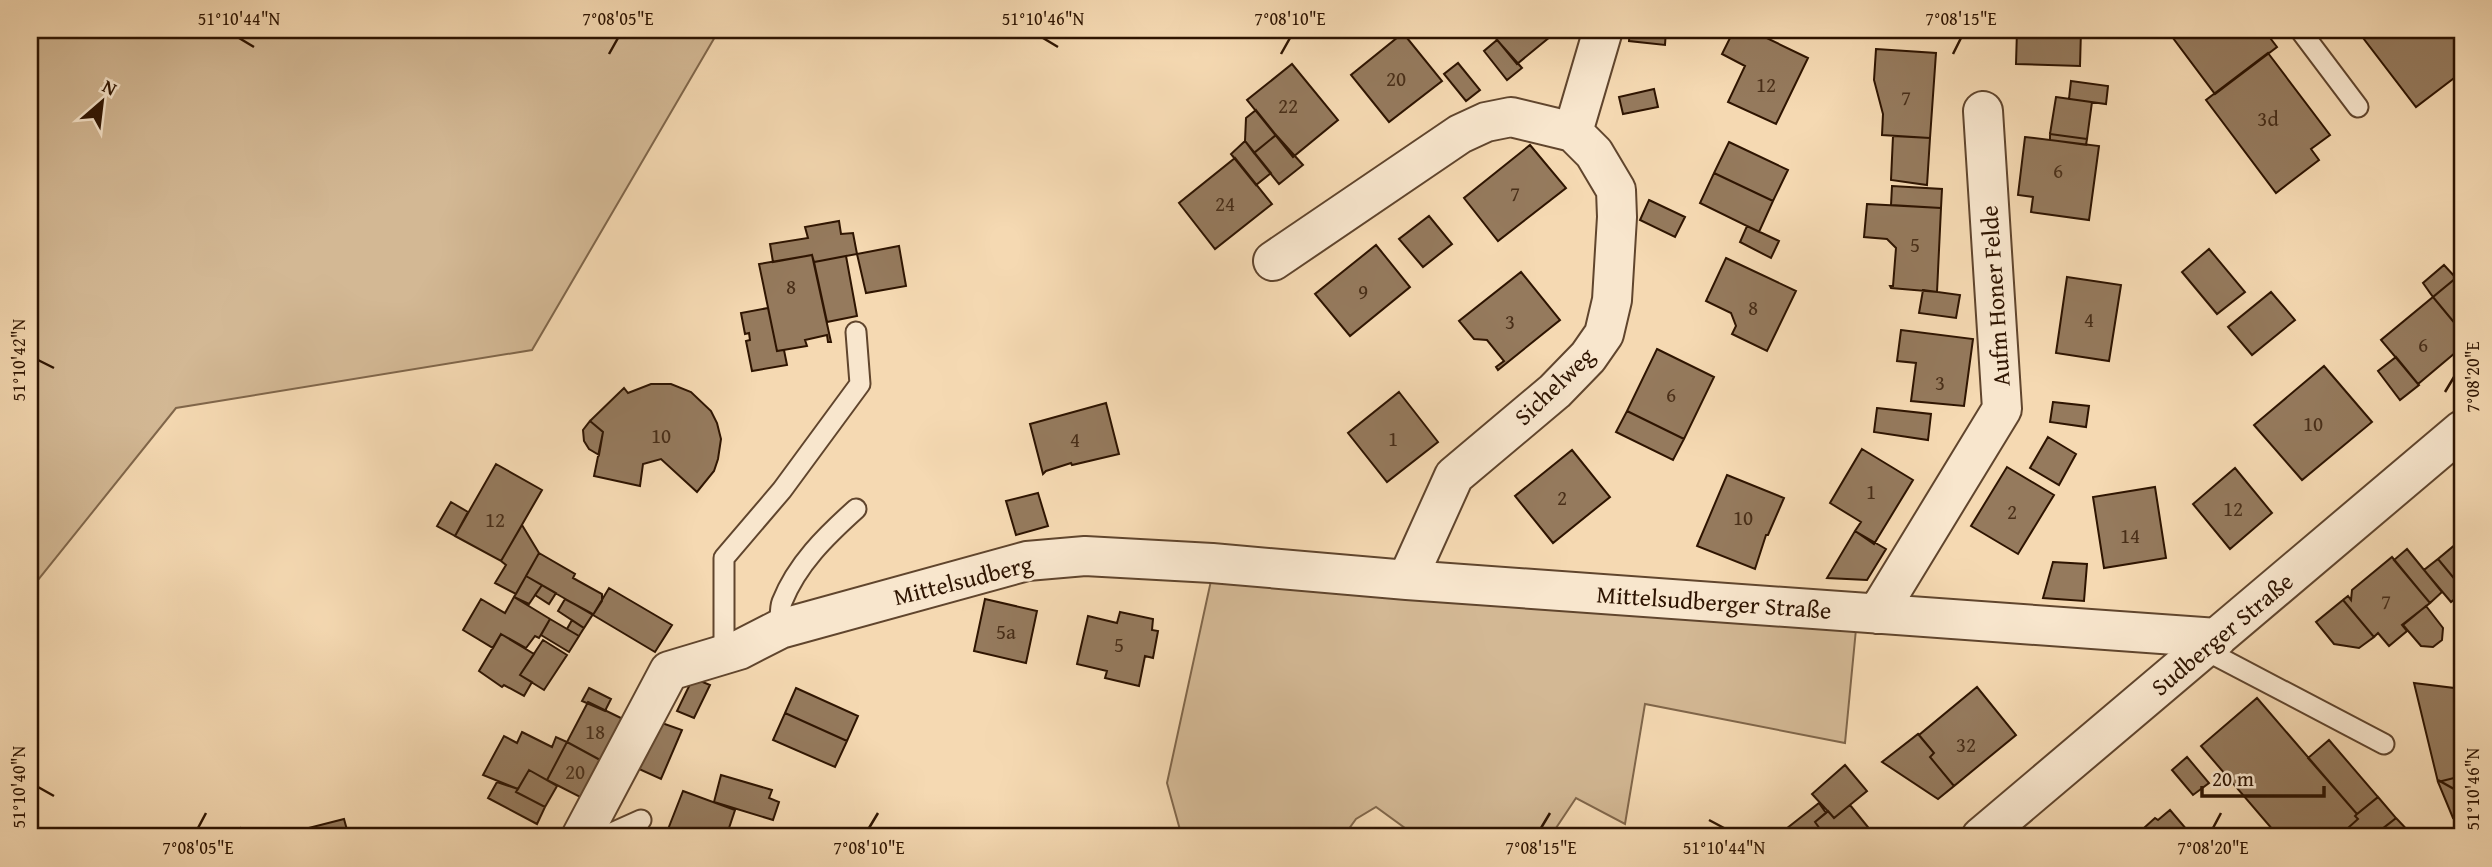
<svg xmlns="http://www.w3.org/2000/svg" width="2492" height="867" font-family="'Gentium Book Plus',serif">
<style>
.green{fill:#d3b894;stroke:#80664a;stroke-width:2}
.building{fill:#957a5d;stroke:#2e1401;stroke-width:2}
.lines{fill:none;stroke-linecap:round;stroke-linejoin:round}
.lane-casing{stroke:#60452d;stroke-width:23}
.street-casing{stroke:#60452d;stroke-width:42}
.lane{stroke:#f8e6cd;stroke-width:19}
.street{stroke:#f8e6cd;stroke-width:38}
.ticks{fill:none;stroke:#2e1401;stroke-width:2.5}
.labels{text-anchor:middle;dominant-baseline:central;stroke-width:6;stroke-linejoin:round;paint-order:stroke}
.number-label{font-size:21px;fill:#482e18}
.street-label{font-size:24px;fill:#2e1401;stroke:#f8e6cd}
.neatline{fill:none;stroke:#2e1401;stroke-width:2.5}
.ticks-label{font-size:18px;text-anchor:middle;fill:#2e1401}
</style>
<rect width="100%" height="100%" fill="#f5d9b2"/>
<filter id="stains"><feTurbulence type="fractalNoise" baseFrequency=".00286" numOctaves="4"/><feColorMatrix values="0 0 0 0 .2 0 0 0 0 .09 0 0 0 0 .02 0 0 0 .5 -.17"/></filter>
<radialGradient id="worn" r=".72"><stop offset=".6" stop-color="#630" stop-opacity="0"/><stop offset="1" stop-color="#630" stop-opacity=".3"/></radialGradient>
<path class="green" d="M30 30H719L532 350 176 408 30 590Z
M1212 576 1856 629 1845 743 1645 704 1625 824 1576 798 1550 837 1416 836 1376 807 1356 819 1343 837H1182L1167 783Z"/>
<path class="building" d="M1489 30H1546L1551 36 1517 64Z
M1630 30H1666L1665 45 1629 41Z
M1734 30H1750L1808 58 1776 124 1728 102 1745 66 1722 54Z
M2017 30H2081L2080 66 2016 64Z
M2167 30H2264L2277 47 2215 94Z
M2357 30H2455L2462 39V72L2416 107Z
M1403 33 1442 81 1389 122 1351 75Z
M1497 40 1522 68 1507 80 1484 51Z
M1876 49 1936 53 1930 138 1882 135 1883 114 1874 80Z
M2268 53 2330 135 2311 149 2319 160 2276 193 2206 100Z
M1458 63 1480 90 1466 101 1444 74Z
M1292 64 1338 120 1293 157 1247 100Z
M2071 81 2108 86 2106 104 2069 99Z
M1654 89 1658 107 1623 114 1619 97Z
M2056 97 2092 102 2087 139 2050 134Z
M1256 110 1276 135 1254 153 1245 141 1246 118Z
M2050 134 2087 139 2086 145 2050 140Z
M1276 135 1303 165 1279 184 1254 153Z
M1893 136 1930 138 1927 185 1891 180Z
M2025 137 2099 146 2089 220 2031 212 2033 197 2018 195Z
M1245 141 1271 173 1256 185 1231 154Z
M1729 142 1788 170 1773 201 1714 173Z
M1530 145 1566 188 1498 241 1464 198Z
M1235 158 1272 204 1215 249 1179 203Z
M1714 173 1773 201 1759 232 1700 203Z
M1892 186 1942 189 1941 208 1891 205Z
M1649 200 1685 217 1675 237 1640 220Z
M1867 204 1941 208 1937 292 1891 288 1890 286H1893L1896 248 1887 239 1864 237Z
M1429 216 1452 244 1423 267 1399 239Z
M839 221 841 234 853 233 857 254 814 262 812 255 773 262 770 244 808 238 805 227Z
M1747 226 1779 241 1771 258 1740 242Z
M1376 245 1410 287 1350 336 1315 294Z
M899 246 906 286 866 293 857 254Z
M2209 249 2245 292 2217 314 2182 272Z
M812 255 831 342H828L827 335 805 340 807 346 777 351 759 264Z
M846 256 857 316 827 322 814 262Z
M1726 258 1796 291 1767 351 1732 334 1736 326 1731 313 1706 301Z
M2444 265 2456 278 2433 297 2423 283Z
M1521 272 1560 320 1498 370 1496 367 1504 361 1487 340 1474 339 1459 321Z
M2067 277 2121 285 2109 361 2056 353Z
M2456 278 2462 286V332L2433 297Z
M1923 290 1960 295 1956 318 1919 313Z
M2271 292 2295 320 2252 355 2228 327Z
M2433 297 2462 332V347L2418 384 2381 340Z
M768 308 777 351 784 350 787 365 752 371 746 341 750 340 749 333 745 334 741 313Z
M1901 330 1973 339 1964 406 1911 401 1916 363 1897 361Z
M1657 349 1714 377 1684 439 1627 411Z
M2396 357 2419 385 2400 400 2378 371Z
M2324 366 2372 422 2302 480 2254 425Z
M651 384H671L691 392 711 411 717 423 721 439 718 459 714 471 697 492 661 459 643 464 640 486 594 476 603 432 590 421 624 388 628 393Z
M1399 392 1438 442 1387 482 1348 433Z
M2053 402 2089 406 2086 427 2050 422Z
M1106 403 1119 454 1072 465 1071 463 1046 471 1043 474 1030 424Z
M1877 408 1931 414 1928 440 1874 432Z
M1627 411 1684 439 1673 460 1616 432Z
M590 421 603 432 599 455 589 449 584 441 583 430Z
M2048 437 2076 454 2059 485 2030 468Z
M1862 449 1913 480 1874 544 1855 531 1861 522 1830 503Z
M1572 450 1610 497 1553 543 1515 496Z
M496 464 542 490 501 561 455 536Z
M2007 467 2054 495 2018 554 1971 526Z
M2235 468 2272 513 2230 549 2193 504Z
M1727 475 1784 498 1768 535H1766L1755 569 1697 546Z
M2155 487 2166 558 2104 568 2093 497Z
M1038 493 1048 526 1016 535 1006 501Z
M451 502 468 512 455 536 437 526Z
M522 525 539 553 516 594 495 583 506 565 501 561Z
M1855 531 1886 549 1867 580 1827 578Z
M2462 539V588L2438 559Z
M2407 549 2442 592 2430 603 2394 560Z
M539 553 575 574 573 578 602 594V601L593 615 526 576Z
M2392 557 2430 603 2402 625 2407 631 2389 646 2378 633 2374 637 2343 600 2348 596 2351 600 2352 590Z
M2438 559 2462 588V593L2451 602 2424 570Z
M2053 562 2087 564 2084 601 2043 598Z
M526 576 542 585 529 604 514 597Z
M542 585 556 593 549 604 535 595Z
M609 588 672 625 655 652 593 615Z
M514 597 550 619 539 638 535 636 526 648 501 634 493 648 463 630 481 599 505 613Z
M565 599 593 614 584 628 558 611Z
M985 599 1037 611 1026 663 974 651Z
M2343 600 2374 637 2359 648 2334 644 2316 622Z
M2426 606 2443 628 2442 640 2433 647 2421 646 2403 625Z
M1120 612 1153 619 1152 630 1158 631 1153 658 1145 656 1139 686 1105 678 1107 671 1077 664 1088 616 1117 623Z
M550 619 579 636 569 652 541 635Z
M572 620 584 628 579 636 567 629Z
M501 634 534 654 520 675 532 682 524 696 504 685 502 687 479 671Z
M543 640 567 655 544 690 520 675Z
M693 678 710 685 694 718 677 711Z
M2414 683 2462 689V776L2438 782Z
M1977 687 2016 735 1954 786 1930 757 1934 753 1919 735Z
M589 688 611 699 605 711 582 701Z
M796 688 858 716 847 741 785 713Z
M2257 698 2357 814 2355 816 2358 819 2338 837H2320L2316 833 2311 837H2279L2201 746Z
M588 702 623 719 602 761 567 742Z
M785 713 847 741 835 767 773 740Z
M659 722 682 730 661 779 639 769Z
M522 732 552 747 556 737 567 742 547 780 529 770 518 789 483 775 504 736 517 743Z
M1918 734 1934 753 1930 757 1954 786 1938 799 1882 762Z
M2329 740 2378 797 2357 814 2308 758Z
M567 742 602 761 584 799 547 780Z
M2187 757 2209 783 2193 795 2172 770Z
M1845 765 1867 791 1834 818 1812 794Z
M529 770 557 786 545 807 516 792Z
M721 775 772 790 769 798 779 802 773 820 714 802Z
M2462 776V816L2453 818 2438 782Z
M497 782 518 789 516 792 545 807 537 824 488 798Z
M683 791 735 810 726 837H665Z
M2378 797 2396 818 2372 837H2338L2358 819 2355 816 2357 814Z
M1819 803 1826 813 1815 822 1820 829 1810 837 1777 836Z
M1850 805 1876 837H1810L1820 829 1815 822 1828 811 1834 818Z
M2170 810 2193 837H2134L2155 818 2158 820Z
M2396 818 2414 837H2376L2374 835Z
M344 819 349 837H290L289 833Z
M240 828 243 837H214L213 835Z"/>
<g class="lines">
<g class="lane-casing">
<path id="lane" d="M2300 30 2358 107
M780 629C781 620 779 610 782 602 797 564 826 536 856 509
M2203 649 2384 744
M724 654V558L782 490 860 384 856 332
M603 837 641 820"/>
</g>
<g class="street-casing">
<path id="street" d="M1573 132 1603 30
M1273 261 1460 134 1486 122 1511 117 1573 132 1594 153 1616 190 1617 217 1612 300 1604 334 1588 357 1555 391 1454 476 1407 580
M1877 614 2002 409 1983 111
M581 837 669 671 739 650 780 629 1027 561 1085 556 1212 563 1407 580 2217 638
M1981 837 2462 430"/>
</g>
<use href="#lane" class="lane"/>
<use href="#street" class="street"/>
</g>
<path class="ticks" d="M239 38 254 47M1043 38 1058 47M609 54 618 38M1281 54 1290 38M1953 54 1961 38M38 360 54 368M2445 392 2454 377M2438 780 2454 789M38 787 54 796M1709 820 1724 828M198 828 206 813M869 828 878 813M1541 828 1550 813M2213 828 2221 813"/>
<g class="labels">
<g class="number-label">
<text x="1396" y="78">20</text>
<text x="1766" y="84">12</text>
<text x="1906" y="97">7</text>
<text x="1288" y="105">22</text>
<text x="2268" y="118">3d</text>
<text x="2058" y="170">6</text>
<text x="1515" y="193">7</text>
<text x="1225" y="203">24</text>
<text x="1915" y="244">5</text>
<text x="791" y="286">8</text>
<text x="1363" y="291">9</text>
<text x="1753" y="307">8</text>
<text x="2089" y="319">4</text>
<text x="1510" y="321">3</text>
<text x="2423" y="344">6</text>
<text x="1940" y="382">3</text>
<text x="1671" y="394">6</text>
<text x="2313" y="423">10</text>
<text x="661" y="435">10</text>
<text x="1393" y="438">1</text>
<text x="1075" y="439">4</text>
<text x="1871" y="491">1</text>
<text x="1562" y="497">2</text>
<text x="2233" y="508">12</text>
<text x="2012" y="511">2</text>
<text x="1743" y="517">10</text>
<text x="495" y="519">12</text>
<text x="2130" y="535">14</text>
<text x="2386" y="601">7</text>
<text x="1006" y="631">5a</text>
<text x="1119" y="644">5</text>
<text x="595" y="731">18</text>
<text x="1966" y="744">32</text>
<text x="575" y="771">20</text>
</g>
<g class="street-label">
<text transform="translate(1995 296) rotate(-94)">Aufm Honer Felde</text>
<text transform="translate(1554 386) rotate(-44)">Sichelweg</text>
<text transform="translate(963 580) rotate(-14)">Mittelsudberg</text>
<text transform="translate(1714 602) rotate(4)">Mittelsudberger Straße</text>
<text transform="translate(2222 634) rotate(-40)">Sudberger Straße</text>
</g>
</g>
<rect width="2492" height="867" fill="none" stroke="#f5d9b2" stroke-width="77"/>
<g transform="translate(102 102) rotate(28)" stroke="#f8e6cd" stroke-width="5" paint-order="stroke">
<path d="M0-5L12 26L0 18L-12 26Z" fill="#2e1401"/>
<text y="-10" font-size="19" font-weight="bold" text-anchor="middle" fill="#2e1401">N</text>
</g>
<path d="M2202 786v10h122v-10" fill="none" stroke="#2e1401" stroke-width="3.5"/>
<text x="2212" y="786" font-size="21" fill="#2e1401" stroke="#f8e6cd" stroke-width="5" paint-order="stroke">20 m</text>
<rect x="38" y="38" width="2416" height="790" class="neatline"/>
<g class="ticks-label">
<text x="239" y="25">51°10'44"N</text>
<text x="618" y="25">7°08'05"E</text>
<text x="1043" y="25">51°10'46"N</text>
<text x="1290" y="25">7°08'10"E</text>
<text x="1961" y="25">7°08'15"E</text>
<text transform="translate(19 360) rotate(-90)" y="6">51°10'42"N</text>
<text transform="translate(2473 377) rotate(-90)" y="6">7°08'20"E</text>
<text transform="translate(19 787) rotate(-90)" y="6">51°10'40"N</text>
<text transform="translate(2473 789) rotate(-90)" y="6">51°10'46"N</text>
<text x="198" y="854">7°08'05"E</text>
<text x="869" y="854">7°08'10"E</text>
<text x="1541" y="854">7°08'15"E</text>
<text x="1724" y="854">51°10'44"N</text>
<text x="2213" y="854">7°08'20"E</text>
</g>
<rect width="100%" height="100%" filter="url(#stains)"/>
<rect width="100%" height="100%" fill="url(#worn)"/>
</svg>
